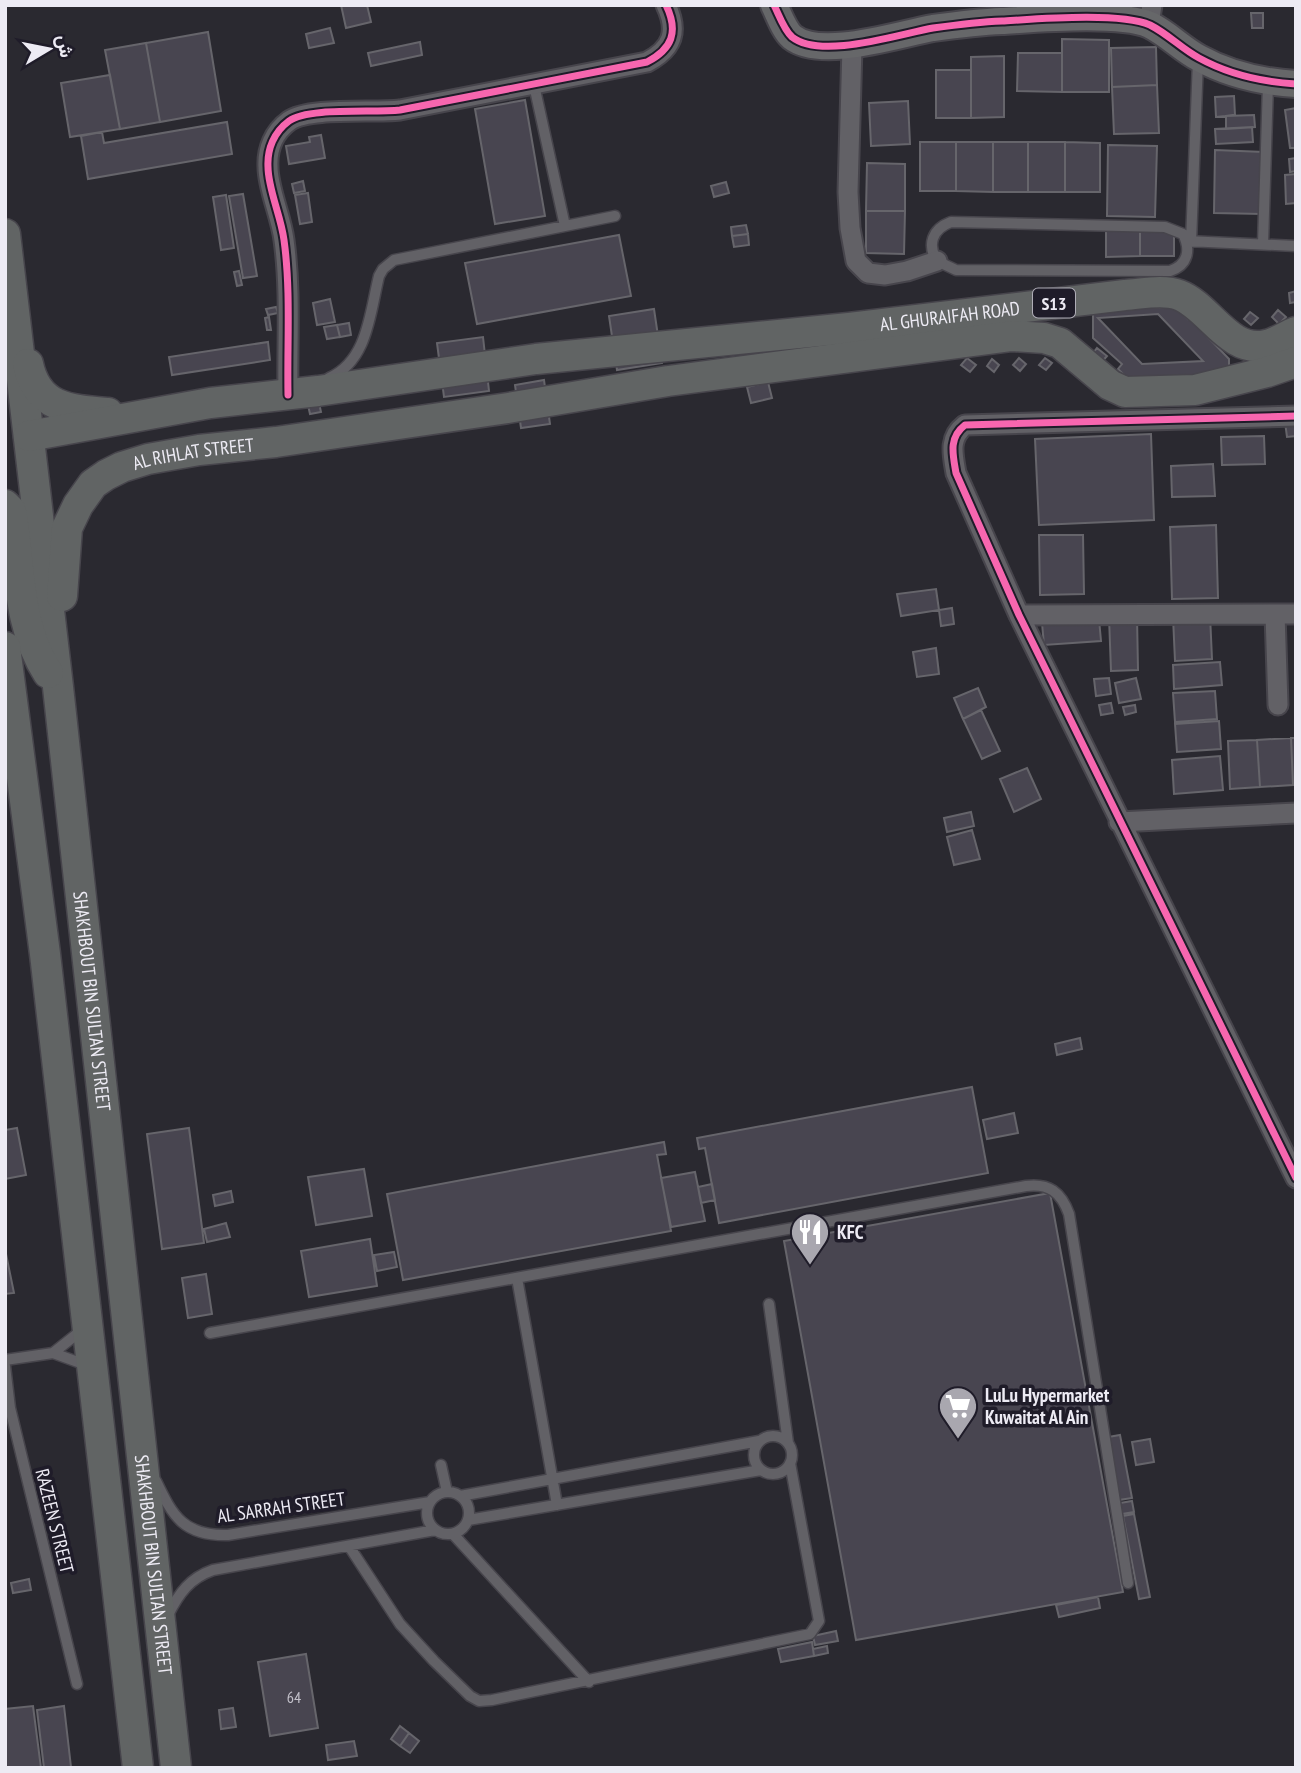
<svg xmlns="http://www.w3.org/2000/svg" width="1301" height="1773" font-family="'PT Sans Narrow',Vazirmatn,sans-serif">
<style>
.building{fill:#484550;stroke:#66656b;stroke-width:2;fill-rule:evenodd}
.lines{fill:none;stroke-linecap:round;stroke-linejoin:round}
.lane-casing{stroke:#47454c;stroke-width:13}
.street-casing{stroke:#47454c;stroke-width:23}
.secondary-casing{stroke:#47454c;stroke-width:30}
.primary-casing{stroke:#47454c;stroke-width:33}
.lane{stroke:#626166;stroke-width:10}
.street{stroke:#626166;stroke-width:19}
.secondary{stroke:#666769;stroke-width:26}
.primary{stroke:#616464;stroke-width:30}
.cycleway-casing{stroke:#1f1c29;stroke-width:11}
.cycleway{stroke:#f766af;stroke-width:7}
.labels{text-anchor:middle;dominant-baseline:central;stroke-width:7;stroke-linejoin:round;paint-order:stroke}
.number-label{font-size:16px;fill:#c4c2cb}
.shield{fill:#1f1c29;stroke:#afadb7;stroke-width:2}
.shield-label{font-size:18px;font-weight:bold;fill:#edebf4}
.street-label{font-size:19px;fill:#edebf4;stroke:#1f1c29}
.poi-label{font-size:19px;font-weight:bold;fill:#edebf4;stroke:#1f1c29;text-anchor:start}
</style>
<rect width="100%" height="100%" fill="#2a2930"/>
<path class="building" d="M341 5H367L371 22 346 28Z
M1251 13H1263V28H1252Z
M330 28 334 43 309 48 306 34Z
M208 32 221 111 160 122 146 43Z
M1062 39 1109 40V92H1062Z
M420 42 422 55 371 66 368 53Z
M146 43 160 122 120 129 105 50Z
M1156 47 1157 85 1112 87 1111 48Z
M1018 53H1062V92L1017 91Z
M1004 56V117L971 118V57Z
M936 70H971V118H936Z
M110 75 120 129 70 137 61 83Z
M1157 85 1159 133 1114 134 1112 87Z
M1234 96 1235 115 1216 117 1215 97Z
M525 100 545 216 495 224 475 109Z
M908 101 910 144 871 146 869 103Z
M1296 108V148H1290L1285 110Z
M1254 115 1255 127 1226 129V116Z
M227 122 232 154 88 179 81 136 102 132 104 143Z
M1252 127 1253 142 1216 144 1215 129Z
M321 135 325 158 289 164 286 146 310 142 309 137Z
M920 142H956V191H920Z
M956 142H993V192L956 191Z
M993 142H1028V192H993Z
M1028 142H1065V192H1028Z
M1065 142 1100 143V192H1065Z
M1108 145 1157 146 1155 217 1107 216Z
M1215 150 1264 152 1262 214 1214 213Z
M1296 158V171L1290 172 1289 159Z
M867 163 905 164V211H866Z
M1296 174V203L1286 204 1285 175Z
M303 181 305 191 294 193 292 184Z
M726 182 729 193 714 197 711 186Z
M308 193 312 222 300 224 295 195Z
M243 194 257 276 243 278 229 196Z
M226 195 234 248 221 250 213 197Z
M866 211H905L904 254 866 253Z
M746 225 748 234 732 236 731 227Z
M1174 230V256H1140V231Z
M1106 231H1140V256L1106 257Z
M748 234 749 245 734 247 732 236Z
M619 235 631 296 477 324 465 263Z
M239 271 242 285 237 286 234 272Z
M1296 291V302L1290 303 1289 293Z
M330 299 335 322 317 325 313 303Z
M276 307 278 313 268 315 266 309Z
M1176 307 1188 319 1197 309 1213 325 1204 333 1229 359V388L1133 384 1118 369 1122 364 1093 338V309ZM1158 314 1203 361 1142 364 1098 318Z
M654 309 662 363 617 370 609 316Z
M1278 310 1286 317 1279 324 1272 317Z
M1250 312 1258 318 1251 325 1244 319Z
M269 317 271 330H267L265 318Z
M349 323 351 335 340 337 337 325Z
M337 325 340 337 327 339 324 327Z
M483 337 489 391 444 397 437 343Z
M268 342 270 360 172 375 169 357Z
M1097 348 1107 356 1099 365 1090 357Z
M967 358 976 365 970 372 961 365Z
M1019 358 1026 364 1020 371 1013 365Z
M1045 358 1052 363 1046 370 1039 365Z
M992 359 999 365 994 372 987 366Z
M544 380 550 424 521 428 515 385Z
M768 382 772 398 751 403 747 387Z
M319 403 321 412 310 414 308 405Z
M1296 420V436L1287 437 1285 422Z
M1151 434 1154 520 1039 525 1035 439Z
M1264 436 1265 464 1222 465 1221 437Z
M1213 464 1215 496 1172 497 1171 466Z
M1216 525 1218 598 1172 599 1170 527Z
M1039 535H1083L1084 594 1040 595Z
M936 589 939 610 901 616 897 594Z
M952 608 954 624 941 626 939 610Z
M1210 615 1212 659 1175 661 1173 617Z
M1137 616 1138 670 1111 671 1109 617Z
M1099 619 1101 641 1044 645 1042 623Z
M936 648 939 674 917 677 913 652Z
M1220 662 1222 685 1174 689 1173 665Z
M1109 678 1111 694 1096 696 1094 679Z
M1136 678 1141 699 1119 703 1115 683Z
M978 688 986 707 963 719 954 698Z
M1215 691 1217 719 1175 722 1173 693Z
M1111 703 1113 713 1101 715 1099 705Z
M1135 705 1136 712 1125 715 1123 707Z
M981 710 1000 751 982 759 963 719Z
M1219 721 1221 749 1177 752 1175 724Z
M1291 738H1296V785H1293Z
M1291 738 1293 785 1260 787 1257 740Z
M1257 740 1260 787 1230 789 1228 741Z
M1220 756 1223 790 1174 794 1172 760Z
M1027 768 1041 799 1014 812 1000 779Z
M971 812 974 826 947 832 944 818Z
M972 830 980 859 954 865 947 837Z
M1080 1038 1082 1049 1057 1055 1055 1044Z
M972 1087 988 1173 719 1223 705 1148 699 1149 697 1138Z
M1014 1113 1018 1133 987 1139 983 1120Z
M17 1128 26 1175 5 1179V1130Z
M189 1128 204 1243 162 1249 147 1134Z
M664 1142 666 1154 657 1155 671 1231 403 1280 387 1194Z
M364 1169 372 1216 316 1225 308 1177Z
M695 1172 705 1221 671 1227 661 1178Z
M712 1184 715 1200 701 1203 698 1187Z
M231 1191 233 1202 215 1206 213 1195Z
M1050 1193 1123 1592 856 1640 784 1241Z
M226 1223 230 1237 207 1242 204 1229Z
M370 1239 377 1286 309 1297 301 1251Z
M5 1249 14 1293 5 1294Z
M394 1252 397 1267 377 1271 374 1255Z
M206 1274 212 1314 188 1318 182 1278Z
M1120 1435 1132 1498 1119 1500 1108 1437Z
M1150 1439 1154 1462 1136 1465 1132 1442Z
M1132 1501 1134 1512 1122 1514 1120 1503Z
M1134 1514 1150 1597 1139 1599 1123 1516Z
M29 1579 31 1590 13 1593 11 1583Z
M1098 1597 1100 1608 1059 1617 1056 1605Z
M836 1631 838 1641 815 1645 813 1636Z
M812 1642 814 1656 781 1662 778 1649Z
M827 1646 828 1653 814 1656 813 1649Z
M306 1654 318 1728 270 1736 258 1662Z
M33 1706 41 1768H5V1709Z
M64 1706 71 1767 44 1768 37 1710Z
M233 1708 236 1727 221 1729 219 1710Z
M400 1726 409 1733 400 1746 391 1739Z
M409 1733 419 1741 410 1753 400 1746Z
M354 1741 357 1756 328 1760 326 1745Z"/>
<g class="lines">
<g class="lane-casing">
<path id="lane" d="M534 85 565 226
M951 222 1165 227 1183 234C1191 250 1188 265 1170 271L956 270 937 261C927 245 932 229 951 222Z
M1187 241 1296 246
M1191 242 1198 60
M1263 244 1268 84
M329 378C368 361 370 312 379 276L383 269 394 260 615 216
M517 1278 557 1505
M769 1304 788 1443
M210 1333 1026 1186C1049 1183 1061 1192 1069 1214L1128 1583
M53 1353 82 1330
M5 1360 53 1353 86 1365
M5 1366 10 1408 77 1684
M754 1455a19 19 0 1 1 38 0a19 19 0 1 1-38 0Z
M441 1465 447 1492
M156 1481C173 1517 184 1536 228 1535L430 1502
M427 1513a21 21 0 1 1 42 0a21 21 0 1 1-42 0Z
M460 1496 759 1441
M468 1520 761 1470
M453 1534 589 1682
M349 1546 400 1624 434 1661 470 1696 479 1701 492 1700 810 1634 819 1621 790 1463
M168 1615C179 1593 190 1578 213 1570L435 1530"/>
</g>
<g class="street-casing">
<path id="street" d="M1149 24 1152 5
M852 46 848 192 850 228 856 261 868 273 885 275 907 271 937 261
M288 395C287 344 291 291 284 240 281 216 268 189 268 167 267 149 274 132 289 121 308 107 373 113 400 110L647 62C672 49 679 32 666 5
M1296 416 965 425C948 438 953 455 956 473L1019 615 1296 1178
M1275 614 1278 705
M1019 615 1296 614
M1119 822 1296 813"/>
</g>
<g class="secondary-casing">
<path id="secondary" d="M774 5C779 15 784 30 792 37 821 60 899 34 933 28 955 25 979 22 1002 21 1037 19 1120 12 1150 25 1168 34 1182 49 1199 58 1228 74 1263 82 1296 84"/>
</g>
<g class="primary-casing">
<g id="primary">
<path id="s1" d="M5 234 58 687 176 1768"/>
<path d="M28 364C37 408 69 410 108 413"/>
<path id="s2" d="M29 436 210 403 318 391 536 359 849 328 1125 295C1142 294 1163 289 1179 295 1209 306 1229 354 1266 345 1276 343 1286 336 1296 332"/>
<path d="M5 505 11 511C21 566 16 624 48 673"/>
<path id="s3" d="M62 596 67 528 78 505 93 484 106 475 122 467 148 459 199 450 276 442 508 408 668 381 1012 336 1044 338 1060 343 1110 385 1125 392 1195 390 1267 372 1296 362"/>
<path d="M5 647 45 954 138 1768"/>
</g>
</g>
<use href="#lane" class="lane"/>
<use href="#street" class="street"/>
<use href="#secondary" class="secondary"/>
<use href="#primary" class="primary"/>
<g class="cycleway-casing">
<path id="cycleway" d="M774 5C779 15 784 30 792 37 821 60 899 34 933 28 955 25 979 22 1002 21 1037 19 1120 12 1150 25 1168 34 1182 49 1199 58 1228 74 1263 82 1296 84
M288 395C287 344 291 291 284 240 281 216 268 189 268 167 267 149 274 132 289 121 308 107 373 113 400 110L647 62C672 49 679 32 666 5
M1296 416 965 425C948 438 953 455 956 473L1019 615 1296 1178"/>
</g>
<use href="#cycleway" class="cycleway"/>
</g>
<defs>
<g id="restaurant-pin" transform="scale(2.0125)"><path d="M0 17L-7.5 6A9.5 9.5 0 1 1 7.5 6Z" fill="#a9a7af" stroke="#1f1c29"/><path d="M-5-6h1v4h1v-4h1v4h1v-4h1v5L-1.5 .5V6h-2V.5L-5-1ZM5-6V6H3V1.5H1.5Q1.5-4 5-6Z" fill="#fff"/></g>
<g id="supermarket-pin" transform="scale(2.0125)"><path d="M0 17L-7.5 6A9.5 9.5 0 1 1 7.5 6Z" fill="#a9a7af" stroke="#1f1c29"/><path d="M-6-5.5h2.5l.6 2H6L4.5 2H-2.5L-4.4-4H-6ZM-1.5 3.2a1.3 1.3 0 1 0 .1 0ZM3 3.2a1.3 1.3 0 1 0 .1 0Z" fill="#fff"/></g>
</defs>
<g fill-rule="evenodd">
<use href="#restaurant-pin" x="810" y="1232"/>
<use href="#supermarket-pin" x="958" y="1406"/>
</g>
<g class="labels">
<g class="number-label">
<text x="294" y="1697">64</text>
</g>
<rect class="shield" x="1033" y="288.5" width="42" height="29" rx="5"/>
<g class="shield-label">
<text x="1054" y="303">S13</text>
</g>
<g class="street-label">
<text stroke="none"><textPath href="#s2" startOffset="929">AL GHURAIFAH ROAD</textPath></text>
<text stroke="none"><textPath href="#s3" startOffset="226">AL RIHLAT STREET</textPath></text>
<text stroke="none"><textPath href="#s1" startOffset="772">SHAKHBOUT BIN SULTAN STREET</textPath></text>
<text transform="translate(281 1507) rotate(-8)">AL SARRAH STREET</text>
<text transform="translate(55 1521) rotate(76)">RAZEEN STREET</text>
<text stroke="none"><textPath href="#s1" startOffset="1339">SHAKHBOUT BIN SULTAN STREET</textPath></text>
</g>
<g class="poi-label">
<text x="837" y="1232">KFC</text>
<text x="985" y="1395">LuLu Hypermarket<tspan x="985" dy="22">Kuwaitat Al Ain</tspan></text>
</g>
</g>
<rect width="1301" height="1773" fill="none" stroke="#edebf4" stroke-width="14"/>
<g transform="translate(49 49) rotate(80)" stroke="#1f1c29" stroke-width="5" paint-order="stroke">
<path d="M0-5L12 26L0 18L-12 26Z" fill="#edebf4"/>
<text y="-10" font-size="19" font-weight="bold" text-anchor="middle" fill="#edebf4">ش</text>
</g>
</svg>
